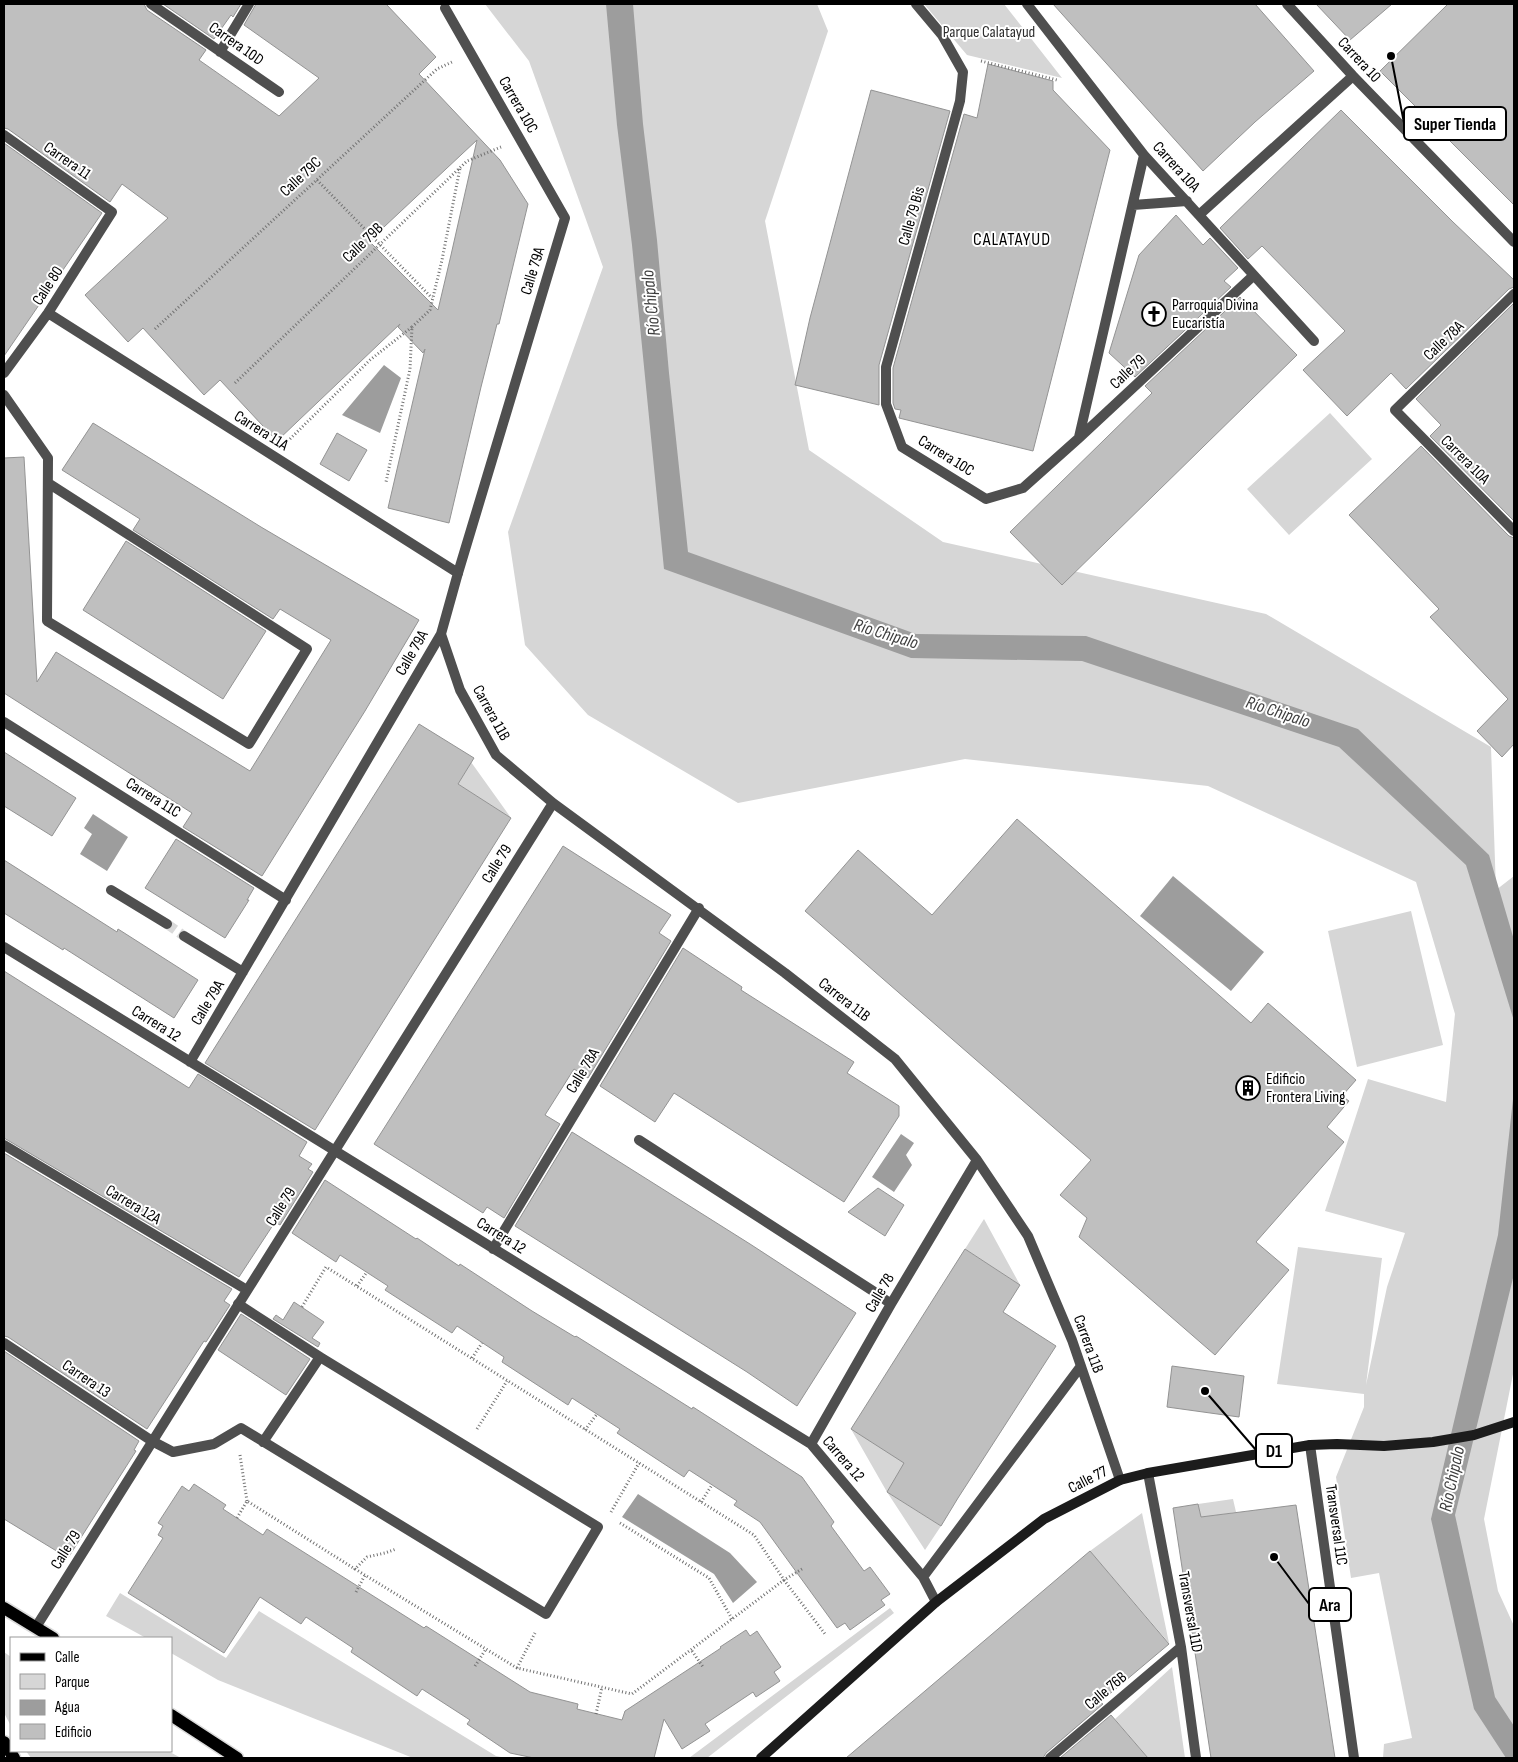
<svg xmlns="http://www.w3.org/2000/svg" width="1518" height="1762" font-family="'Sofia Sans Condensed',sans-serif">
<style>
.green{fill:#d6d6d6}
.water{fill:#9d9d9d}
.building{fill:#bfbfbf;stroke:#939393;fill-rule:evenodd}
.lines{fill:none;stroke-linecap:round;stroke-linejoin:round}
.street-tunnel{stroke:#d9d9d9;stroke-width:10;stroke-dasharray:10 5;stroke-linecap:butt}
.primary-casing{stroke:#dbdbdb;stroke-width:15}
.path{stroke:#717171;stroke-width:3;stroke-dasharray:1 2.5;stroke-linecap:butt}
.lane{stroke:#4f4f4f;stroke-width:10}
.street{stroke:#4f4f4f;stroke-width:10}
.secondary{stroke:#1c1c1c;stroke-width:10}
.primary{stroke:#000;stroke-width:12}
.labels{text-anchor:middle;dominant-baseline:central;stroke-width:4;stroke-linejoin:round;paint-order:stroke}
.park-label{font-size:16px;fill:#2d2d2d;stroke:#fff}
.street-label{font-size:16px;fill:#000;stroke:#fff}
.poi-label{font-size:16px;fill:#000;stroke:#fff;text-anchor:start}
.neighbourhood-label{font-size:18px;letter-spacing:1px;fill:#000;stroke:#fff}
.water-label{font-size:18px;font-style:italic;fill:#3e3e3e;stroke:#fff}
.leader{fill:none;stroke:#000;stroke-width:2}
.callout-dot{fill:#000;stroke:#fff;stroke-width:2}
.callout{fill:#fff;stroke:#000;stroke-width:2}
.callout-label{font-size:18px;text-anchor:middle;font-weight:bold;fill:#000}
</style>
<rect width="100%" height="100%" fill="#fff"/>
<path class="green" d="M485 4H817L828 31 765 221 809 450 943 542 1266 614 1491 747 1496 890 1514 876V1369L1484 1519 1498 1591 1514 1626V1758H1383L1384 1744 1412 1738 1379 1573 1351 1578 1336 1477 1364 1407V1394L1277 1384 1298 1247 1382 1258 1366 1385 1387 1287 1405 1233 1325 1211 1368 1079 1446 1102 1455 1014 1416 882 1208 786 965 759 738 803 588 715 525 645 508 532 603 267 529 61Z
M924 4H1004L1062 78 967 55Z
M1330 413 1372 459 1289 535 1247 489Z
M471 762 511 818 458 784Z
M1411 911 1443 1045 1357 1067 1328 931Z
M984 1219 1020 1285 965 1249Z
M851 1429 905 1463 887 1492 941 1526 925 1550 887 1492Z
M1233 1499 1236 1512 1201 1518 1198 1504Z
M1142 1513 1169 1643 1090 1551Z
M120 1593 226 1658 259 1611 496 1756 506 1758H413L218 1680 171 1653V1638H146L106 1616Z
M890 1608 894 1613 707 1758H689Z
M4 1652 11 1657V1726L4 1713Z
M1172 1667 1185 1758H1148L1115 1719Z
M26 1751H168L181 1758H31Z"/>
<path class="water" d="M606 4H633L643 124 657 240 669 373 688 552 916 634 1086 636 1358 729 1489 855 1514 940V1021L1466 865 1339 747 1082 661 911 658 664 569 632 245 617 125Z
M384 365 401 378 380 433 342 415Z
M93 814 128 837 107 871 80 854 92 834 84 828Z
M1173 876 1264 952 1231 991 1140 916Z
M1514 1090V1274L1455 1515 1495 1697 1514 1726V1758H1506L1474 1709 1431 1519 1498 1235Z
M901 1134 914 1143 906 1155 912 1165 894 1192 872 1177Z
M638 1494 730 1553 757 1582 733 1603 714 1574 622 1517Z"/>
<path class="building" d="M4 4H144L147 10 206 50 199 60 279 116 319 78 244 25 256 4H386L436 57 419 74 500 160 528 204 499 324H497L481 387 449 523 388 508 425 349 423 353 398 327 400 324 277 441 220 380 204 395 143 328 128 342 85 295 168 218 122 184 110 202 8 129 4 128ZM477 140 451 255 438 310 369 241Z
M163 4H241L233 17 231 15 214 39Z
M1053 4H1255L1314 71 1255 122 1203 171Z
M1316 4H1392L1350 40Z
M1448 4H1514V205L1380 71Z
M988 64 1053 81V90L1110 150 1033 451 899 418 901 410 895 409 893 403V368L964 114 977 118Z
M871 90 950 111 879 365V405L795 385 810 318Z
M1341 110 1453 222 1514 280V287L1509 289 1406 389 1391 373 1347 416 1303 370 1345 331 1262 246 1248 259 1220 228Z
M4 143 102 213 4 356Z
M1176 215 1203 245 1210 238 1238 268 1224 281 1231 287 1135 377 1109 353 1139 255Z
M1240 297 1297 355 1062 585 1010 532 1152 393 1145 386Z
M1514 303V521L1430 436 1441 425 1416 399Z
M93 423 261 527 419 620 365 711 262 876 183 827 192 813 4 693V458L24 457 37 682 56 652 250 771 331 640 280 609 273 619 133 530 140 519 62 470Z
M337 433 367 450 349 481 320 464Z
M1421 446 1509 536 1514 538V744L1502 757 1477 731 1508 699 1430 617 1439 609 1349 515Z
M126 541 266 631 223 699 83 610Z
M419 724 474 758 458 784 511 818 315 1130 205 1063Z
M4 752 76 798 52 836 4 806Z
M1017 819 1251 1023 1268 1003 1356 1080 1342 1096 1349 1101 1327 1127 1344 1142 1256 1242 1289 1270 1215 1355 1079 1237 1087 1218 1060 1195 1091 1160 805 911 858 850 932 915Z
M176 839 254 888 247 900H249L225 938 145 888Z
M563 846 671 915 659 933 671 941 588 1078 574 1069 545 1115 560 1124 504 1218 487 1207 483 1213 374 1144Z
M4 860 117 932 118 929 198 980 174 1018 64 948 63 950 4 913Z
M683 948 742 987 741 990 854 1062 847 1073 899 1106V1116L844 1202 674 1093 655 1122 600 1086Z
M4 971 189 1088 198 1074 307 1142 299 1156 312 1164 308 1169 313 1172 280 1225 275 1222 239 1277 4 1138Z
M572 1132 750 1244 856 1313 797 1406 747 1372 515 1226Z
M4 1153 232 1289 224 1301 230 1305 206 1342 204 1341 147 1429 8 1337 4 1336Z
M325 1180 416 1239 417 1238 459 1266 460 1264 532 1311 575 1337 576 1336 692 1409 693 1407 802 1477 834 1522 831 1526 864 1571 870 1567 890 1594 881 1600 885 1605 850 1630 845 1623 837 1628 760 1522 734 1505 737 1501 689 1470 684 1477 617 1433 620 1429 572 1398 568 1405 502 1362 504 1357 457 1326 452 1333 385 1290 388 1286 340 1255 336 1262 292 1233Z
M878 1188 904 1205 885 1236 848 1212Z
M965 1249 1020 1285 1003 1312 1056 1346 958 1498 941 1526 887 1492 904 1463 851 1429Z
M294 1302 324 1322 312 1338 320 1343 318 1347 273 1319 276 1315 283 1320Z
M241 1314 310 1359 286 1395 218 1350Z
M4 1351 139 1441 134 1450 136 1451 68 1558 4 1519Z
M1172 1366 1244 1376 1239 1417 1167 1407Z
M194 1484 226 1505 223 1509 263 1535 267 1529 424 1628 426 1626 530 1692 578 1704 577 1709 622 1720 625 1711 721 1648 720 1647 746 1630 750 1636 757 1631 781 1667 774 1672 780 1681 756 1697 753 1692 705 1724 710 1731 682 1749 664 1719 654 1758H534L510 1753 467 1724 470 1720 422 1689 417 1696 351 1652 353 1648 306 1617 301 1624 260 1597 224 1653 128 1593 163 1538 158 1535 163 1526 158 1523 182 1486 189 1491Z
M1198 1504 1201 1517 1296 1505 1335 1758H1211L1173 1508Z
M1090 1551 1169 1644 1100 1702 1103 1704 1046 1753 1043 1758H846Z
M1111 1715 1148 1758H1060Z"/>
<g class="lines">
<path class="street-tunnel" d="M167 924 184 936"/>
<g class="primary-casing">
<path id="primary" d="M4 1608 53 1638
M171 1715 237 1758
M4 1742 14 1758"/>
</g>
<path class="path" d="M981 61 1057 80
M317 180 432 298
M412 327 430 310 442 260 460 168
M155 329 437 69 452 62
M235 383 467 161 501 147
M290 439 370 360 412 327 410 369 386 482
M357 1286 367 1272
M302 1307 326 1267 754 1535 784 1580 632 1694 517 1668 355 1569 367 1557 385 1553 396 1549
M472 1358 482 1343
M477 1429 507 1381
M585 1430 597 1414
M240 1455 247 1501
M701 1502 712 1485
M611 1512 639 1463
M237 1518 247 1501 355 1569
M620 1523 709 1578 732 1619
M802 1569 784 1580 825 1634
M356 1592 365 1575
M692 1651 703 1667
M475 1666 486 1649
M517 1668 535 1633
M596 1714 602 1687"/>
<path class="lane" d="M445 8 565 218 458 573
M152 1441 173 1452 214 1444 241 1428 546 1614 598 1527 320 1357 238 1304
M263 1442 320 1357"/>
<path class="street" d="M151 4 279 92
M916 4 942 35 963 72 960 101 886 367V404L902 447 986 499 1023 488 1079 438 1253 276
M1027 4 1144 155 1314 341
M1287 4 1353 76 1514 242
M220 52 249 4
M4 135 112 212 48 313 4 373
M1133 205 1187 201
M1199 215 1353 76
M1514 294 1395 410 1514 531
M48 313 458 573 441 634 190 1062
M4 395 48 458 47 621 249 744 307 649 48 483
M1079 437 1144 155
M441 634 460 690 496 755 553 803 785 973 895 1059 977 1160 1028 1236 1072 1340 1120 1480
M4 722 286 900
M111 890 167 924
M184 936 243 972
M4 947 811 1444 923 1577 936 1602
M639 1140 873 1291 891 1304
M4 1145 247 1290
M493 1249 699 908
M4 1343 152 1441
M811 1444 891 1304 977 1160
M1310 1445 1354 1758
M1148 1473 1181 1647 1196 1758
M923 1577 1081 1366
M36 1627 553 803
M1050 1758 1181 1647"/>
<path class="secondary" d="M761 1758 936 1602 1044 1519 1120 1480 1148 1473 1310 1445 1337 1444 1384 1446 1433 1442 1474 1435 1514 1422"/>
<use href="#primary" class="primary"/>
</g>
<defs>
<g id="church-ring" transform="scale(1.25)"><circle r="9.5" fill="#fff" stroke="#000" stroke-width="1.5"/><path d="M-1.2-6h2.4v3.5h3.3v2.4h-3.3V6h-2.4V-.1h-3.3v-2.4h3.3Z" fill="#000"/></g>
<g id="building-ring" transform="scale(1.25)"><circle r="9.5" fill="#fff" stroke="#000" stroke-width="1.5"/><path d="M-4-6H4V6H1V3H-1V6H-4ZM-2.5-4.3h1.7v1.8h-1.7ZM.8-4.3h1.7v1.8H.8ZM-2.5-1h1.7V.8h-1.7ZM.8-1h1.7V.8H.8Z" fill="#000"/></g>
</defs>
<g fill-rule="evenodd">
<use href="#church-ring" x="1154" y="314"/>
<use href="#building-ring" x="1248" y="1088"/>
</g>
<g class="labels">
<g class="park-label">
<text x="989" y="32">Parque Calatayud</text>
</g>
<g class="street-label">
<text transform="translate(236 44) rotate(35)">Carrera 10D</text>
<text transform="translate(1359 60) rotate(47)">Carrera 10</text>
<text transform="translate(518 105) rotate(60)">Carrera 10C</text>
<text transform="translate(67 161) rotate(35)">Carrera 11</text>
<text transform="translate(1176 167) rotate(48)">Carrera 10A</text>
<text transform="translate(301 177) rotate(-43)">Calle 79C</text>
<text transform="translate(912 216) rotate(-74)">Calle 79 Bis</text>
<text transform="translate(363 243) rotate(-44)">Calle 79B</text>
<text transform="translate(533 271) rotate(-73)">Calle 79A</text>
<text transform="translate(48 286) rotate(-57)">Calle 80</text>
<text transform="translate(1444 341) rotate(-44)">Calle 78A</text>
<text transform="translate(1128 372) rotate(-43)">Calle 79</text>
<text transform="translate(261 431) rotate(32)">Carrera 11A</text>
<text transform="translate(946 456) rotate(32)">Carrera 10C</text>
<text transform="translate(1465 460) rotate(45)">Carrera 10A</text>
<text transform="translate(412 653) rotate(-60)">Calle 79A</text>
<text transform="translate(491 713) rotate(61)">Carrera 11B</text>
<text transform="translate(153 798) rotate(32)">Carrera 11C</text>
<text transform="translate(497 864) rotate(-58)">Calle 79</text>
<text transform="translate(844 1000) rotate(38)">Carrera 11B</text>
<text transform="translate(208 1003) rotate(-59)">Calle 79A</text>
<text transform="translate(156 1024) rotate(32)">Carrera 12</text>
<text transform="translate(583 1071) rotate(-59)">Calle 78A</text>
<text transform="translate(133 1205) rotate(31)">Carrera 12A</text>
<text transform="translate(281 1207) rotate(-58)">Calle 79</text>
<text transform="translate(501 1236) rotate(32)">Carrera 12</text>
<text transform="translate(880 1293) rotate(-60)">Calle 78</text>
<text transform="translate(1088 1344) rotate(70)">Carrera 11B</text>
<text transform="translate(86 1379) rotate(34)">Carrera 13</text>
<text transform="translate(843 1459) rotate(49)">Carrera 12</text>
<text transform="translate(1088 1480) rotate(-27)">Calle 77</text>
<text transform="translate(1336 1525) rotate(82)">Transversal 11C</text>
<text transform="translate(66 1550) rotate(-58)">Calle 79</text>
<text transform="translate(1190 1612) rotate(80)">Transversal 11D</text>
<text transform="translate(1106 1691) rotate(-40)">Calle 76B</text>
</g>
<g class="poi-label">
<text x="1172" y="305">Parroquia Divina<tspan x="1172" dy="18">Eucaristía</tspan></text>
<text x="1266" y="1079">Edificio<tspan x="1266" dy="18">Frontera Living</tspan></text>
</g>
<g class="neighbourhood-label">
<text x="1012" y="239">CALATAYUD</text>
</g>
<g class="water-label">
<text transform="translate(651 303) rotate(-96)">Río Chipalo</text>
<text transform="translate(886 634) rotate(17)">Río Chipalo</text>
<text transform="translate(1278 712) rotate(18)">Río Chipalo</text>
<text transform="translate(1452 1479) rotate(-78)">Río Chipalo</text>
</g>
</g>
<path class="leader" d="M1391 56L1404 123M1205 1391L1256 1450M1274 1557L1309 1604"/>
<g class="callout-dot">
<circle cx="1391" cy="56" r="5"/>
<circle cx="1205" cy="1391" r="5"/>
<circle cx="1274" cy="1557" r="5"/>
</g>
<g class="callout">
<rect x="1404" y="107" width="102" height="33" rx="5"/>
<rect x="1256" y="1434" width="36" height="33" rx="5"/>
<rect x="1309" y="1588" width="42" height="33" rx="5"/>
</g>
<g class="callout-label">
<text x="1455" y="130">Super Tienda</text>
<text x="1274" y="1457">D1</text>
<text x="1330" y="1611">Ara</text>
</g>
<rect width="1518" height="1762" fill="none" stroke="#000000" stroke-width="10"/>
<rect x="10" y="1637" width="162" height="115" fill="#ffffff" stroke="#999999"/>
<rect x="20" y="1653" width="25" height="8" fill="#000000" stroke="#999999"/>
<text x="55" y="1662" font-size="15" fill="#000000">Calle</text>
<rect x="20" y="1674" width="25" height="15" fill="#d6d6d6" stroke="#999999"/>
<text x="55" y="1687" font-size="15" fill="#000000">Parque</text>
<rect x="20" y="1700" width="25" height="15" fill="#9d9d9d" stroke="#999999"/>
<text x="55" y="1712" font-size="15" fill="#000000">Agua</text>
<rect x="20" y="1724" width="25" height="15" fill="#bfbfbf" stroke="#999999"/>
<text x="55" y="1737" font-size="15" fill="#000000">Edificio</text>
</svg>
